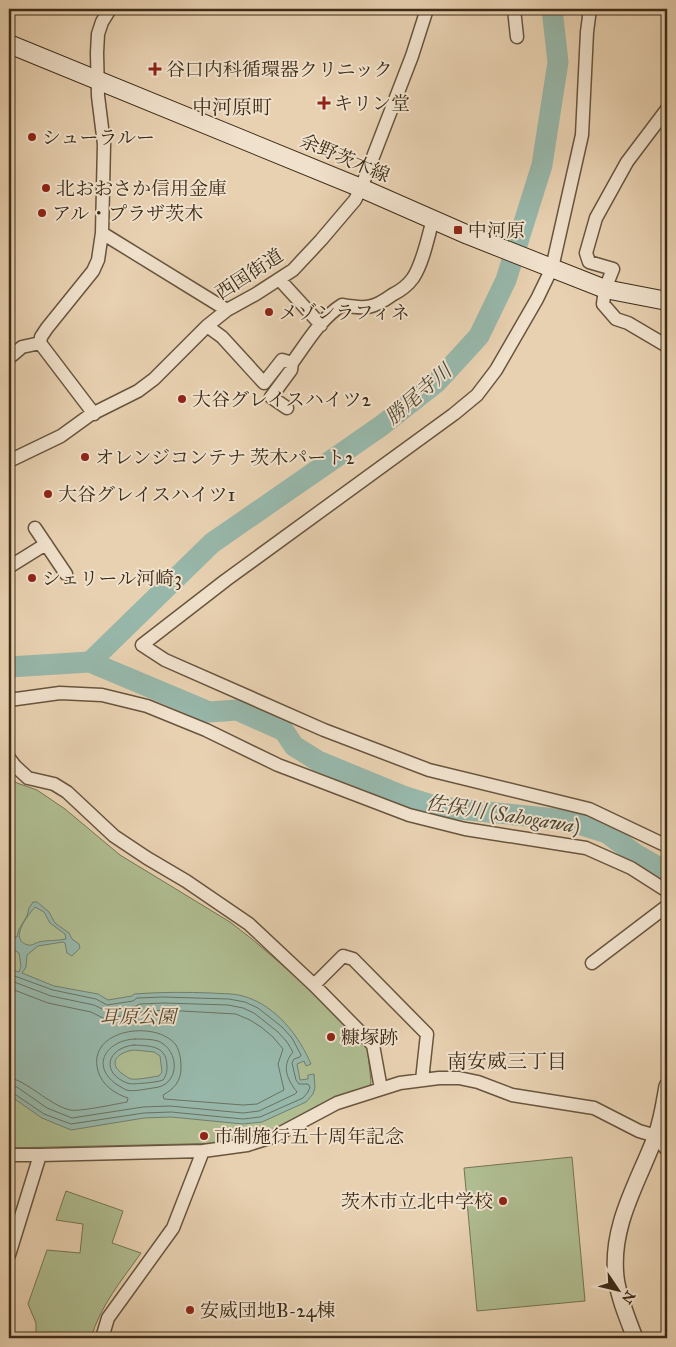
<svg xmlns="http://www.w3.org/2000/svg" width="676" height="1347" font-family="'IM FELL Great Primer','Noto Serif JP',serif">
<style>
.green{fill:#afbd91;stroke:#767454}
.water{fill:#97b7aa;stroke:#737f6f;fill-rule:evenodd}
.lines{fill:none;stroke-linecap:round;stroke-linejoin:round}
.shore{stroke:#6a7260;stroke-width:1}
.river{stroke:#97b7aa;stroke-width:21}
.minor-casing{stroke:#68553e;stroke-width:15}
.tertiary-casing{stroke:#68553e;stroke-width:18}
.secondary-casing{stroke:#3d2c17;stroke-width:20}
.minor{stroke:#f0e1cc;stroke-width:12}
.tertiary{stroke:#f0e1cc;stroke-width:15}
.secondary{stroke:#f0e1cc;stroke-width:18}
.poi-dot{fill:#8f2418;stroke:#f0e1cc;stroke-width:2}
.labels{text-anchor:middle;dominant-baseline:central;stroke-width:4;stroke-linejoin:round;paint-order:stroke}
.poi-label{font-size:19px;fill:#3d2c17;stroke:#f0e1cc;text-anchor:start}
.street-label{font-size:19px;fill:#3d2c17;stroke:#f0e1cc}
.park-label{font-size:19px;font-style:italic;fill:#54492f;stroke:#f0e1cc}
.neighbourhood-label{font-size:20px;fill:#3d2c17;stroke:#f0e1cc}
.water-label{font-size:20px;font-style:italic;fill:#4f4834;stroke:#f0e1cc}
</style>
<rect width="100%" height="100%" fill="#e8d1b1"/>
<filter id="stains"><feTurbulence type="fractalNoise" baseFrequency=".004" numOctaves="4"/><feColorMatrix values="0 0 0 0 .2 0 0 0 0 .09 0 0 0 0 .02 0 0 0 .5 -.17"/></filter>
<radialGradient id="worn" r=".72"><stop offset=".6" stop-color="#630" stop-opacity="0"/><stop offset="1" stop-color="#630" stop-opacity=".3"/></radialGradient>
<path class="green" d="M9 776 17 783 37 790 65 809 120 855 230 922 252 939 309 988 367 1044 371 1082 370 1086 254 1138 229 1143 9 1148Z
M572 1157 585 1301 477 1311 464 1168Z
M66 1191 123 1211 112 1243 141 1253C122 1280 100 1306 91 1338H36V1323L28 1304 47 1250 80 1253 83 1224 56 1220Z"/>
<path class="water" d="M33 902H37L49 912 55 923 69 933 72 939 79 944 80 948 72 956 67 953 65 943 63 942 38 946 27 955 26 967 22 973 54 986 98 994 108 1000 132 996 134 994C160 992 186 992 212 993 223 994 235 993 246 997 277 1007 299 1036 311 1064L306 1066 304 1061 297 1064 300 1080 308 1079V1075L314 1074 315 1088 313 1094 306 1102 262 1122 243 1124 171 1117 144 1118 71 1130 42 1118 9 1095V969L19 972 21 966 19 953 9 947V936L17 937 19 929 27 916 29 908ZM35 907 44 912 50 923 65 934 66 939C57 941 47 940 39 942 35 943 32 946 28 945 8 940 28 915 35 907ZM134 1050 154 1052 160 1056 162 1072 159 1076C151 1077 139 1080 131 1079 128 1078 126 1076 124 1075 106 1063 118 1052 134 1050Z"/>
<g class="lines">
<path class="shore" d="M9 974 53 990 96 999 107 1005 133 1001 137 998 163 997 229 999 245 1002 258 1008 282 1027 292 1038 301 1055 300 1057 294 1059 292 1063 296 1080 299 1084H308L310 1087 308 1092 303 1098 260 1117 243 1119 171 1112 144 1113 71 1124 44 1114 13 1093 9 1092
M9 980 51 996 94 1005 106 1011 134 1007 140 1004 164 1003 228 1005 243 1008 254 1013 278 1032 287 1042 293 1052C281 1066 287 1079 297 1092L295 1094 259 1111 243 1113 170 1106 143 1107 72 1118 47 1108 17 1087 9 1085
M9 988 48 1003 91 1012 105 1019 142 1012 164 1010 236 1014 250 1020 261 1027 273 1037 283 1049 278 1064 284 1090 257 1104 243 1105 164 1099 163 1095C174 1089 181 1081 181 1068 181 1060 180 1052 176 1045 156 1019 86 1029 98 1071 102 1085 115 1094 128 1098L127 1102C116 1104 79 1112 70 1110 49 1105 25 1079 9 1078
M135 1039C142 1039 152 1039 158 1041 180 1050 181 1086 153 1088 145 1089 134 1092 126 1090 123 1088 119 1086 116 1084 90 1065 107 1040 135 1039Z
M134 1045C149 1046 166 1045 167 1065 167 1071 167 1074 163 1080 158 1082 152 1082 147 1083 141 1083 132 1085 127 1083 101 1073 106 1048 134 1045Z"/>
<path class="river" d="M90 662 212 543 381 426 437 382 479 336 506 280 542 165 558 62 552 9
M9 667 90 662 209 712 237 710 284 731 294 746 318 761 403 796 438 807 566 820 607 833 634 853 667 872"/>
<g class="minor-casing">
<path id="minor" d="M514 9 517 37
M590 9 587 32 582 135 552 268 537 299 496 370 477 395 454 414 226 580 142 645 165 660 324 730 429 770 589 809 667 846
M667 109 627 162 596 218 586 253 589 262 613 269 605 289 603 304 616 319 628 323 667 346
M102 233 227 310
M279 279 321 325
M207 326 222 337 264 383 282 360 292 363
M40 343 41 337 47 328 93 271 98 260 102 233 104 144 98 96 97 53 98 34 102 22 110 9
M40 343 94 414
M9 358 22 347 40 343
M287 408 271 397 291 370 292 363C306 344 321 318 342 305 365 309 373 309 392 295 400 291 408 285 413 278 423 263 428 237 433 219
M9 461 61 436 90 415 138 391 154 379 207 326 227 310 256 294 293 270 321 240 355 200 361 188 412 56 427 9
M35 528 66 574
M9 567 46 544
M9 700 60 693 102 695 147 706 206 730 278 765 409 815 465 829 586 848 631 868 667 891
M9 758 15 766 28 778 54 784 67 792 114 836 147 858 186 881 249 924 314 985 373 1045 381 1089
M592 963 667 906
M314 985 343 956 353 959 427 1034 422 1080
M656 1136 667 1150
M9 1155H40L203 1151 247 1145 275 1136 337 1103 400 1083 439 1078H459L478 1082 512 1095 594 1108 639 1131 656 1136 667 1133
M9 1255 40 1155
M102 1338 108 1318 173 1228 203 1151"/>
</g>
<g class="tertiary-casing">
<path id="tertiary" d="M635 1338C628 1320 618 1296 616 1277 610 1225 639 1181 656 1135 662 1119 664 1103 667 1086"/>
</g>
<g class="secondary-casing">
<path id="secondary" d="M9 44 361 188 468 235 605 289 667 301"/>
</g>
<use href="#minor" class="minor"/>
<use href="#tertiary" class="tertiary"/>
<use href="#secondary" class="secondary"/>
</g>
<g class="poi-dot">
<path d="M152.5 61.5h5v5h5v5h-5v5h-5v-5h-5v-5h5z"/>
<path d="M321.5 95.5h5v5h5v5h-5v5h-5v-5h-5v-5h5z"/>
<circle cx="32" cy="137" r="5"/>
<circle cx="46" cy="188" r="5"/>
<circle cx="42" cy="213" r="5"/>
<rect x="453" y="225" width="10" height="10" rx="2.5"/>
<circle cx="269" cy="312" r="5"/>
<circle cx="182" cy="399" r="5"/>
<circle cx="85" cy="457" r="5"/>
<circle cx="48" cy="494" r="5"/>
<circle cx="32" cy="578" r="5"/>
<circle cx="331" cy="1037" r="5"/>
<circle cx="204" cy="1136" r="5"/>
<circle cx="503" cy="1201" r="5"/>
<circle cx="190" cy="1310" r="5"/>
</g>
<g class="labels">
<g class="poi-label">
<text x="166" y="69">谷口内科循環器クリニック</text>
<text x="334" y="103">キリン堂</text>
<text x="42" y="137">シューラルー</text>
<text x="56" y="188">北おおさか信用金庫</text>
<text x="52" y="213">アル・プラザ茨木</text>
<text x="468" y="230">中河原</text>
<text x="279" y="312">メゾンラフィネ</text>
<text x="192" y="399">大谷グレイスハイツ2</text>
<text x="95" y="457">オレンジコンテナ 茨木パート2</text>
<text x="58" y="494">大谷グレイスハイツ1</text>
<text x="42" y="578">シェリール河崎3</text>
<text x="341" y="1037">糠塚跡</text>
<text x="214" y="1136">市制施行五十周年記念</text>
<text x="493" y="1201" text-anchor="end">茨木市立北中学校</text>
<text x="200" y="1310">安威団地B-24棟</text>
</g>
<g class="street-label">
<text transform="translate(345 158) rotate(23)">余野茨木線</text>
<text transform="translate(249 274) rotate(-33)">西国街道</text>
</g>
<g class="park-label">
<text x="138" y="1016">耳原公園</text>
</g>
<g class="neighbourhood-label">
<text x="232" y="107">中河原町</text>
<text x="507" y="1061">南安威三丁目</text>
</g>
<g class="water-label">
<text transform="translate(418 394) rotate(-41)">勝尾寺川</text>
<text transform="translate(503 814) rotate(9)">佐保川 (Sahogawa)</text>
</g>
</g>
<rect width="676" height="1347" fill="none" stroke="#e8d1b1" stroke-width="30"/>
<rect x="10" y="10" width="656" height="1327" fill="none" stroke="#3d2c17" stroke-width="2.5"/>
<rect x="15" y="15" width="646" height="1317" fill="none" stroke="#3d2c17"/>
<g transform="translate(618 1290) rotate(125)" stroke="#f0e1cc" stroke-width="4" paint-order="stroke">
<path d="M0-4L9 19L0 12L-9 19Z" fill="#3d2c17"/>
<text y="-8" font-size="14" font-weight="bold" text-anchor="middle" fill="#3d2c17">N</text>
</g>
<rect width="100%" height="100%" filter="url(#stains)"/>
<rect width="100%" height="100%" fill="url(#worn)"/>
</svg>
